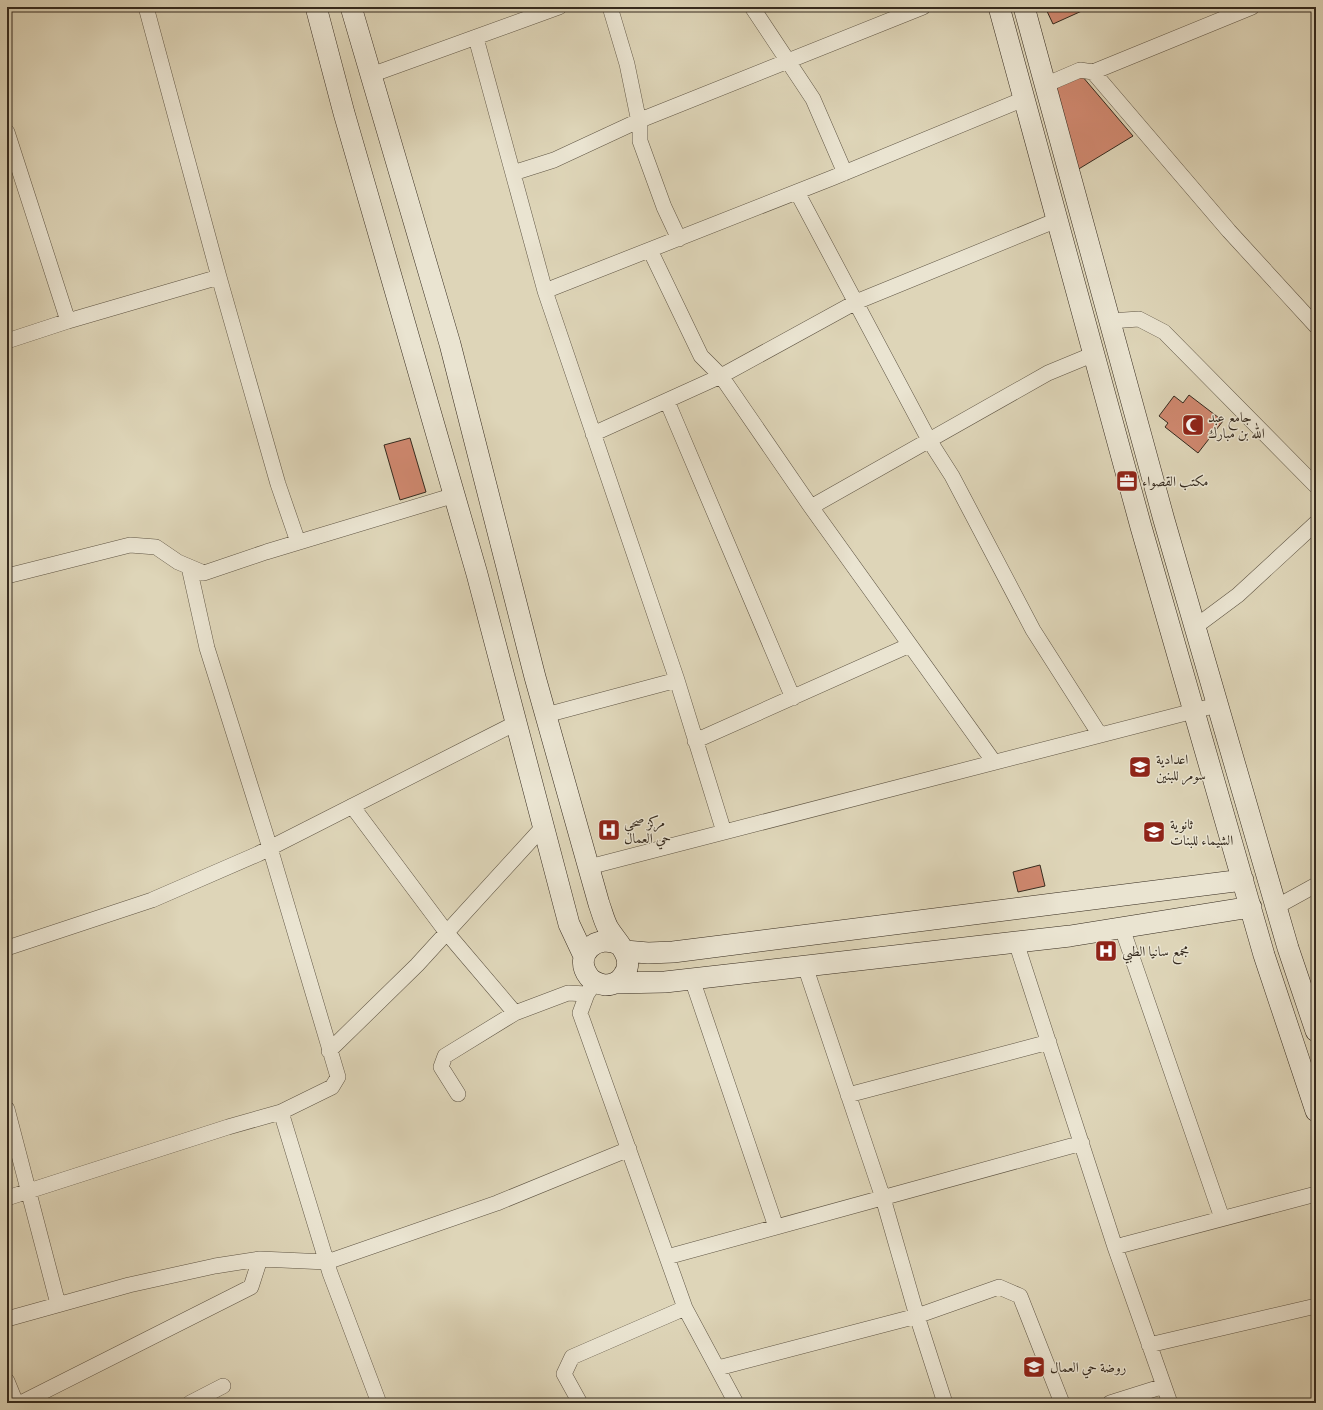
<svg xmlns="http://www.w3.org/2000/svg" width="1323" height="1410" font-family="'IM FELL Great Primer',Amiri,serif">
<style>
.building{fill:#cf886f;stroke:#352a1e}
.lines{fill:none;stroke-linecap:round;stroke-linejoin:round}
.street-casing{stroke:#5f5544;stroke-width:16}
.secondary-casing{stroke:#352a1e;stroke-width:22}
.street{stroke:#eae4d1;stroke-width:15}
.secondary{stroke:#eae4d1;stroke-width:21}
.labels{text-anchor:middle;dominant-baseline:central;stroke-width:3;stroke-linejoin:round;paint-order:stroke}
.poi-label{font-size:14px;fill:#352a1e;stroke:#eae4d1;text-anchor:start}
</style>
<rect width="100%" height="100%" fill="#ded5b8"/>
<filter id="stains"><feTurbulence type="fractalNoise" baseFrequency=".005" numOctaves="4"/><feColorMatrix values="0 0 0 0 .2 0 0 0 0 .09 0 0 0 0 .02 0 0 0 .5 -.17"/></filter>
<radialGradient id="worn" r=".72"><stop offset=".6" stop-color="#630" stop-opacity="0"/><stop offset="1" stop-color="#630" stop-opacity=".3"/></radialGradient>
<path class="building" d="M1045 7H1083L1084 10 1053 24Z
M1082 76 1133 136 1077 170 1054 88Z
M1189 395 1223 421 1198 453 1165 427 1168 423 1159 416 1174 396 1183 403Z
M410 438 426 492 400 500 384 445Z
M1040 865 1045 886 1018 892 1013 872Z"/>
<g class="lines">
<g class="street-casing">
<path id="street" d="M146 7 219 277 278 484 298 542
M610 7 627 64 640 127V141L664 207 679 239
M752 7 813 99 845 173
M476 38 545 291 677 680 724 832
M1093 72 1229 231 1316 326
M371 75 559 7
M1045 85 1080 70 1093 72 1252 7
M7 132 68 321
M513 173 554 160 638 121 923 7
M797 192 929 440 952 476 1033 630 1100 735
M650 250 701 356 721 376 811 507 994 762
M545 291 832 178 1024 99
M1110 321 1139 319 1164 332 1316 486
M7 341 68 321 219 277
M667 401 793 698
M593 434 721 376 856 302 1057 220
M811 507 1048 373 1094 354
M7 576 130 545 156 547 178 562 204 573 266 552 455 495
M1195 627 1238 595 1316 523
M546 715 677 680
M695 741 910 645
M352 806 447 933 515 1013 568 993 587 994
M589 867 1217 705
M1276 907 1316 885
M1122 928 1222 1218
M1016 942 1115 1247 1170 1403
M7 948 152 900 258 854 516 723
M805 966 883 1198 917 1316 999 1287 1020 1296 1062 1403
M692 979 776 1227
M595 982 587 994 580 1013 685 1308 736 1403
M329 1051 417 965 543 827
M458 1094 441 1067 445 1056 515 1013
M848 1095 1049 1042
M7 1109 58 1304
M281 1112 330 1273 379 1403
M7 1198 228 1127 281 1112 332 1087 338 1077 270 848 207 648 189 567
M1115 1247 1316 1194
M667 1257 1082 1143
M7 1319 129 1285 215 1266 260 1259 327 1262 497 1203 629 1149
M1149 1345 1316 1306
M718 1368 917 1316 945 1403
M7 1381 16 1403
M21 1403 251 1287 260 1259
M190 1403 223 1386
M580 1403 564 1374 572 1357 685 1308
M1110 1403 1164 1386"/>
</g>
<g class="secondary-casing">
<path id="secondary" d="M316 7 344 113 477 574 569 924 584 956
M351 7 450 344 535 677 599 904C602 912 604 921 608 928 616 942 637 958 623 976 619 982 612 985 605 985 599 984 592 981 589 977 572 955 597 932 620 945
M999 7 1141 527 1264 955 1316 1111
M1024 7 1164 520 1288 948 1316 1031
M625 951 648 953 673 952 1243 880
M615 983 665 982 1070 936 1251 907"/>
</g>
<use href="#street" class="street"/>
<use href="#secondary" class="secondary"/>
</g>
<defs>
<g id="mosque-square" transform="scale(1.15)"><rect x="-9" y="-9" width="18" height="18" rx="4" fill="#8f2418" stroke="#eae4d1"/><path d="M3.5-4.9A6 6 0 1 0 3.5 4.9A5 5 0 1 1 3.5-4.9Z" fill="#fff"/></g>
<g id="office-square" transform="scale(1.15)"><rect x="-9" y="-9" width="18" height="18" rx="4" fill="#8f2418" stroke="#eae4d1"/><path d="M-6-3h4V-5.5h4V-3h4V5H-6ZM-1-4.5V-3h2v-1.5ZM-6 0V1H6V0Z" fill="#fff"/></g>
<g id="school-square" transform="scale(1.15)"><rect x="-9" y="-9" width="18" height="18" rx="4" fill="#8f2418" stroke="#eae4d1"/><path d="M0-5L7-2L0 1L-7-2ZM-4 1L0 2.5L4 1V4Q0 6-4 4Z" fill="#fff"/></g>
<g id="hospital-square" transform="scale(1.15)"><rect x="-9" y="-9" width="18" height="18" rx="4" fill="#8f2418" stroke="#eae4d1"/><path d="M-5-5h3v3.5h4V-5h3V5h-3V1.5h-4V5h-3Z" fill="#fff"/></g>
</defs>
<g fill-rule="evenodd">
<use href="#mosque-square" x="1193" y="425"/>
<use href="#office-square" x="1127" y="481"/>
<use href="#school-square" x="1140" y="767"/>
<use href="#hospital-square" x="609" y="830"/>
<use href="#school-square" x="1154" y="832"/>
<use href="#hospital-square" x="1106" y="951"/>
<use href="#school-square" x="1034" y="1367"/>
</g>
<g class="labels">
<g class="poi-label">
<text x="1208" y="417">جامع عبد<tspan x="1208" dy="16">الله بن مبارك</tspan></text>
<text x="1142" y="481">مكتب القصواء</text>
<text x="1156" y="759">اعدادية<tspan x="1156" dy="16">سومر للبنين</tspan></text>
<text x="624" y="822">مركز صحي<tspan x="624" dy="16">حي العمال</tspan></text>
<text x="1170" y="824">ثانوية<tspan x="1170" dy="16">الشيماء للبنات</tspan></text>
<text x="1122" y="951">مجمع سانيا الطبي</text>
<text x="1050" y="1367">روضة حي العمال</text>
</g>
</g>
<rect width="1323" height="1410" fill="none" stroke="#ded5b8" stroke-width="24"/>
<rect x="8" y="8" width="1307" height="1394" fill="none" stroke="#352a1e" stroke-width="2"/>
<rect x="12" y="12" width="1299" height="1386" fill="none" stroke="#352a1e"/>
<rect width="100%" height="100%" filter="url(#stains)"/>
<rect width="100%" height="100%" fill="url(#worn)"/>
</svg>
